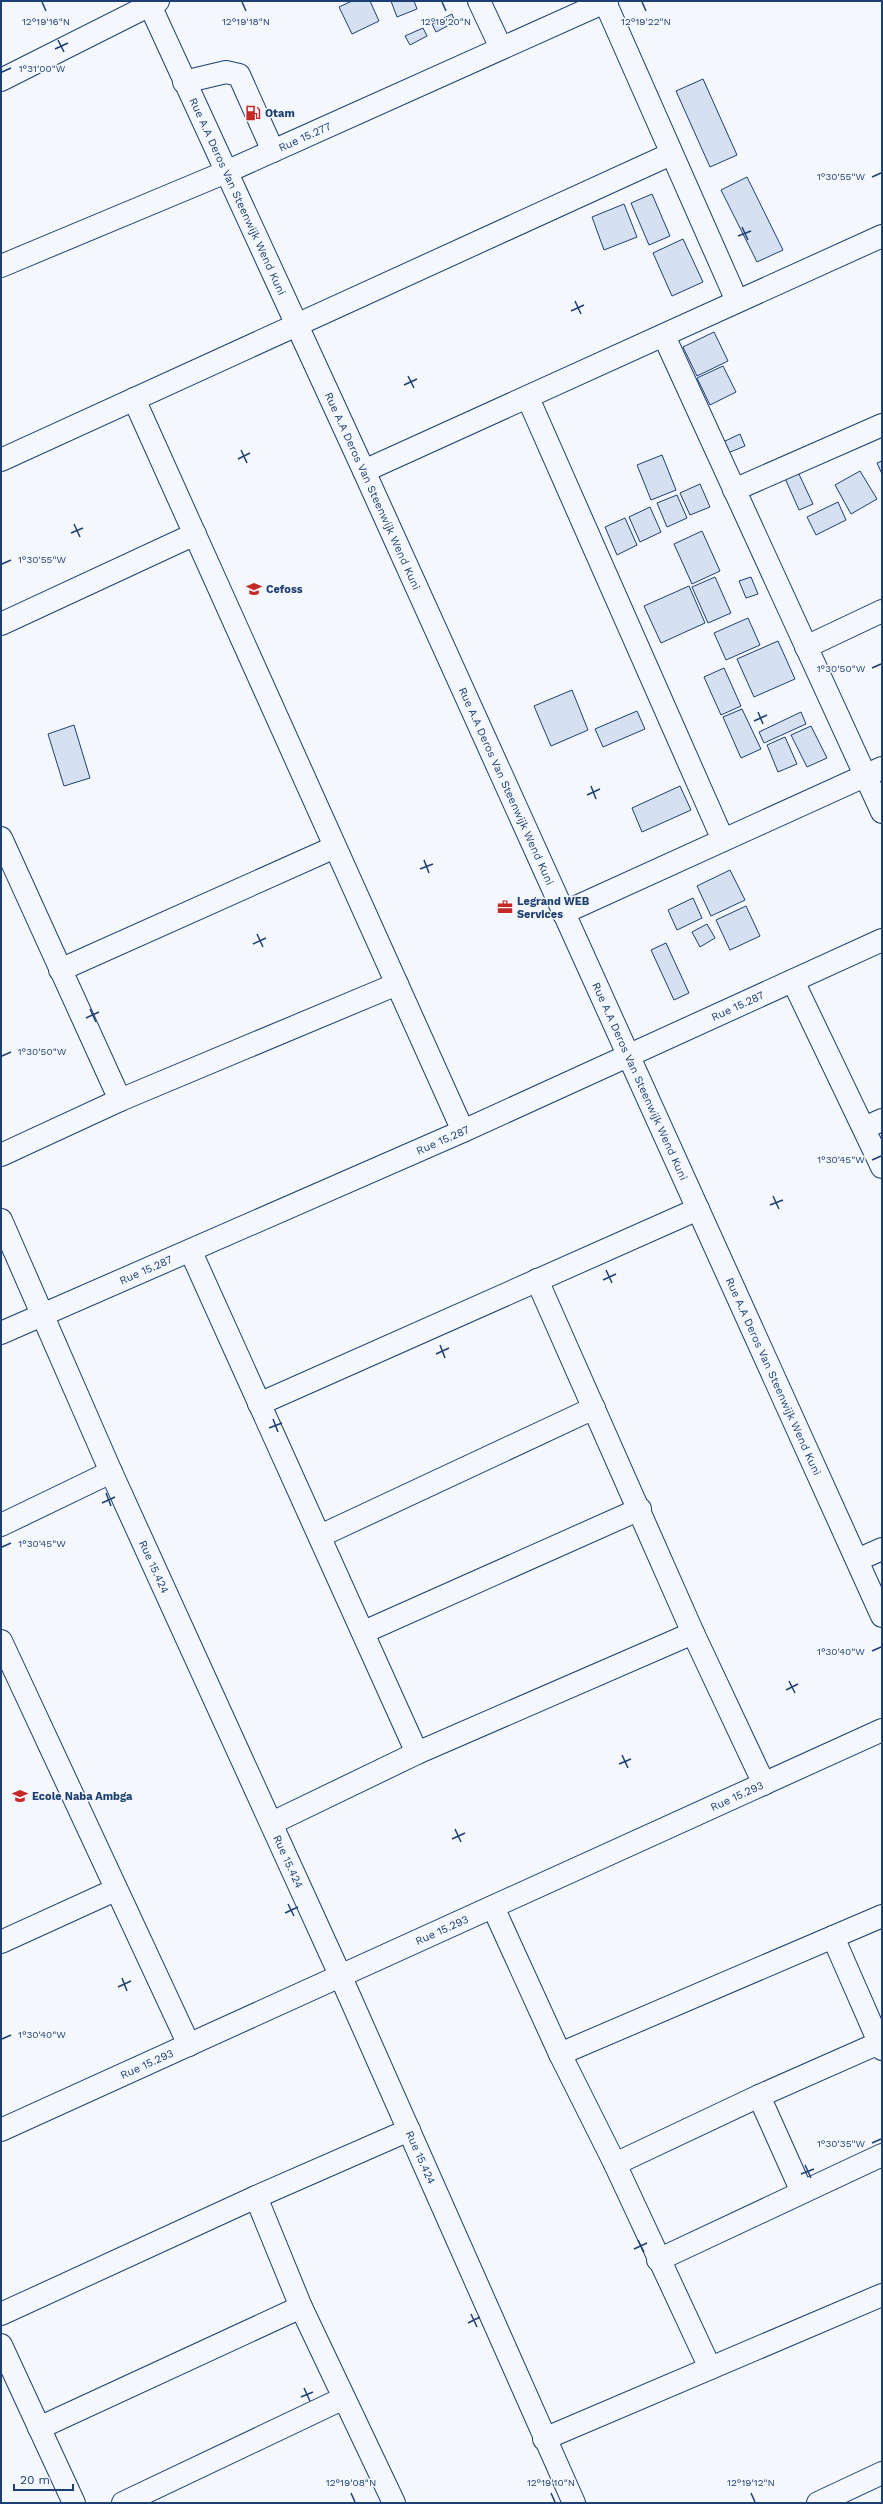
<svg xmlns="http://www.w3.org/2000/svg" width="883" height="2504" font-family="'Work Sans',sans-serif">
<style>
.building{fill:#d5e0f0;stroke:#1d3f73}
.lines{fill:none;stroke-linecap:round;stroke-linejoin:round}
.minor-casing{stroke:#1d3f73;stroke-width:24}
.minor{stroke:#f4f7fb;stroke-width:22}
.ticks{fill:none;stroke:#1d3f73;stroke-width:1.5}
.labels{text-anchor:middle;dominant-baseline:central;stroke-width:3;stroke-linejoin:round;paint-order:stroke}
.poi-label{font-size:11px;font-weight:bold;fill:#1d3f73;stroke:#f4f7fb;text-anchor:start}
.street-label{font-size:11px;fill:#1d3f73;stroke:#f4f7fb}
.ticks-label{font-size:10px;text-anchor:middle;fill:#1d3f73;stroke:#f4f7fb;stroke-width:3;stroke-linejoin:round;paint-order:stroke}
</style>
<rect width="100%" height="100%" fill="#f4f7fb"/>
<path class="building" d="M352 1H370L379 21 352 34 339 7Z
M391 1H414L417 9 397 17Z
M452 14 455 22 436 32 432 24Z
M423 28 427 36 410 45 405 36Z
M703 79 737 155 710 167 676 91Z
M747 177 783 250 757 262 721 190Z
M652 194 670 236 649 245 631 203Z
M624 204 637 237 604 250 592 217Z
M683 239 703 282 672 296 653 253Z
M714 332 728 361 697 376 683 347Z
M723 366 736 392 710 405 697 378Z
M740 434 745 446 728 453 723 442Z
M662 455 676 490 651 500 637 465Z
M882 461V474L877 463Z
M797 470 813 504 799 510 784 476Z
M860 471 877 499 851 514 835 485Z
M700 484 710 507 690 515 680 493Z
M677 495 687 518 667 527 657 503Z
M838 502 846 520 816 535 807 517Z
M650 507 661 532 640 542 629 517Z
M625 518 637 545 617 555 605 527Z
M702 531 720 571 692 584 674 544Z
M715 577 731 613 708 623 692 587Z
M751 577 758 594 746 598 739 581Z
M689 586 705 623 661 643 644 606Z
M748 618 760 645 726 660 714 633Z
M778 641 795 679 754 697 737 659Z
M724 668 741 706 721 715 704 677Z
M572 690 588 730 551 746 534 706Z
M742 709 761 749 741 758 723 717Z
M637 711 645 729 603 747 595 729Z
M801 712 806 724 764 743 759 732Z
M74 725 90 778 64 786 48 734Z
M811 726 827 758 807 767 791 735Z
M785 737 797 764 778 772 767 745Z
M680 786 691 810 642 832 632 808Z
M730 870 745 900 711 916 697 886Z
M693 898 702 918 677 930 668 910Z
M746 906 760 936 730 950 716 920Z
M707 924 715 938 700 947 692 932Z
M666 943 689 993 674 1000 651 950Z"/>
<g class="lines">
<g class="minor-casing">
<g id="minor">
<path id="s1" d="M148 1 364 471 882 1616"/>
<path d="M479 1 501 48"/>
<path d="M605 2 737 301"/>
<path d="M1 80 158 1"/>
<path d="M184 82 226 72 239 75 273 151"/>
<path id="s2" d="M1 266 226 172 607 1"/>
<path d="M664 336 882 812"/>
<path d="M528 398 723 840"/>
<path d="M134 399 463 1131"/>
<path d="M1 460 671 154"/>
<path d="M364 471 882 236"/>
<path d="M734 490 882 425"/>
<path d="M1 624 195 534"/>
<path d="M806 647 882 611"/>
<path d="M1 838 120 1100"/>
<path d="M563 913 882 768"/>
<path d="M60 970 335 847"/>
<path d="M793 981 882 1167"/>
<path d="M864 1128 882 1120"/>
<path d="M1 1155 120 1100 397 984"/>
<path id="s3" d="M1 1220 111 1472 340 1975 574 2503"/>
<path d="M191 1252 417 1753"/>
<path d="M537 1280 693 1633 764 1784"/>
<path id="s4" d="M1 1333 463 1131 882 940"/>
<path d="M259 1404 698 1209"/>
<path d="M1 1525 111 1472"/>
<path d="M320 1536 594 1408"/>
<path d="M857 1560 882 1549"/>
<path d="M364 1632 640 1509"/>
<path d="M1 1641 189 2045"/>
<path d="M272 1823 417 1753 693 1633"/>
<path d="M493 1907 560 2054 615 2164 710 2368"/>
<path d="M833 1937 882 2049"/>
<path d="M1 1942 115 1890"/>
<path d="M560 2054 882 1916"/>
<path d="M759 2096 802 2192"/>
<path id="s5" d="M1 2130 882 1730"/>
<path d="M615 2164 759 2096 879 2043"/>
<path d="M256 2197 301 2307 394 2503"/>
<path d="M658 2260 882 2155"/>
<path d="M1 2314 256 2197 409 2130"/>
<path d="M1 2345 74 2503"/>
<path d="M39 2428 301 2307"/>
<path d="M544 2439 882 2295"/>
<path d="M123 2503 344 2398"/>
<path d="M818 2503 882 2473"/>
</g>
</g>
<use href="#minor" class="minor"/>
</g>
<path class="ticks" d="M42 2 46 11M242 2 246 11M442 2 446 11M642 2 646 11M58 40 64 52M55 49 68 43M2 72 11 68M872 177 881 173M742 227 748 240M738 236 751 231M575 301 581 314M571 311 584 305M408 376 414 388M404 385 417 379M241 450 247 463M238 459 250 453M74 524 80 537M71 533 83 528M2 564 11 560M872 668 881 664M758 712 763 724M754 721 767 715M591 786 596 799M587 795 600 789M424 860 429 873M420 869 433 864M257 934 263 947M253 944 266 938M90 1009 96 1022M86 1018 99 1012M2 1056 11 1052M872 1160 881 1156M773 1196 779 1209M770 1205 783 1200M606 1270 612 1283M603 1280 616 1274M440 1345 445 1358M436 1354 449 1348M273 1419 278 1432M269 1428 282 1423M106 1493 111 1506M102 1503 115 1497M2 1547 11 1543M872 1651 881 1647M789 1681 795 1693M786 1690 798 1684M622 1755 628 1768M619 1764 631 1759M455 1829 461 1842M452 1839 465 1833M288 1904 294 1916M285 1913 298 1907M122 1978 127 1991M118 1987 131 1981M2 2039 11 2035M872 2143 881 2139M805 2165 811 2178M801 2174 814 2169M638 2240 644 2252M634 2249 647 2243M471 2314 477 2327M468 2323 480 2317M304 2388 310 2401M301 2397 313 2392M351 2493 355 2502M551 2493 555 2502M751 2493 755 2502"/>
<defs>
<g id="fuel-bare" transform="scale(1.2)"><path d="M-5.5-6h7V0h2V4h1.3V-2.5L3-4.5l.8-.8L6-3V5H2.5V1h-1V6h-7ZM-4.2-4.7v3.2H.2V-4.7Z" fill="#c62828" stroke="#f4f7fb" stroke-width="2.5" paint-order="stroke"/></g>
<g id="school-bare" transform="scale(1.2)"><path d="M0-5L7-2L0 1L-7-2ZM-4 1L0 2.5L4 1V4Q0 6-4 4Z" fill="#c62828" stroke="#f4f7fb" stroke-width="2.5" paint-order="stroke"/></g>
<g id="office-bare" transform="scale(1.2)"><path d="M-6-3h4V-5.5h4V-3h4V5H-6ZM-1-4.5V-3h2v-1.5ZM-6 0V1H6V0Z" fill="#c62828" stroke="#f4f7fb" stroke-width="2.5" paint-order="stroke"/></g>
</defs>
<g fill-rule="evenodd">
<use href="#fuel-bare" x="253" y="113"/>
<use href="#school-bare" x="254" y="589"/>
<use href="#office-bare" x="505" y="907"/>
<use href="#school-bare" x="20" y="1796"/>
</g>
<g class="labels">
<g class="poi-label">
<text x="265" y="113">Otam</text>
<text x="266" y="589">Cefoss</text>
<text x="517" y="901">Legrand WEB<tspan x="517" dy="13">Services</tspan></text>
<text x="32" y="1796">Ecole Naba Ambga</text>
</g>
<g class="street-label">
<text stroke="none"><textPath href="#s2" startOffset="330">Rue 15.277</textPath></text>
<text stroke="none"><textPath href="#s1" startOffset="215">Rue A.A Deros Van Steenwijk Wend Kuni</textPath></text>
<text stroke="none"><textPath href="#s1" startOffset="539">Rue A.A Deros Van Steenwijk Wend Kuni</textPath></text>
<text stroke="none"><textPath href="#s1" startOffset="863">Rue A.A Deros Van Steenwijk Wend Kuni</textPath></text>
<text stroke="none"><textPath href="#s4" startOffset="806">Rue 15.287</textPath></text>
<text stroke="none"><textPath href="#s1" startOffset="1187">Rue A.A Deros Van Steenwijk Wend Kuni</textPath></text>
<text stroke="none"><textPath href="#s4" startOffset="482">Rue 15.287</textPath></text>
<text stroke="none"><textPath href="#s4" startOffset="158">Rue 15.287</textPath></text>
<text stroke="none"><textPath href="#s1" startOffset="1511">Rue A.A Deros Van Steenwijk Wend Kuni</textPath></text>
<text stroke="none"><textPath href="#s3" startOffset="379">Rue 15.424</textPath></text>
<text stroke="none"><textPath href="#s5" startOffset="808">Rue 15.293</textPath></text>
<text stroke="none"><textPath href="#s3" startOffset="703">Rue 15.424</textPath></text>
<text stroke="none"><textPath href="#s5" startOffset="484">Rue 15.293</textPath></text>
<text stroke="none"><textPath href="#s5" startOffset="160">Rue 15.293</textPath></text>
<text stroke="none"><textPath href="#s3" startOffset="1027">Rue 15.424</textPath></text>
</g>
</g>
<g class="ticks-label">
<text x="46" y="25">12°19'16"N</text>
<text x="646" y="25">12°19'22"N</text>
<text x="246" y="25">12°19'18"N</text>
<text x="446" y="25">12°19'20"N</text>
<text x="42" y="72">1°31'00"W</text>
<text x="841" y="180">1°30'55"W</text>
<text x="42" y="563">1°30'55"W</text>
<text x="841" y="672">1°30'50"W</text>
<text x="42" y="1055">1°30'50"W</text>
<text x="841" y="1163">1°30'45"W</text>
<text x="42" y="1547">1°30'45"W</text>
<text x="841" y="1655">1°30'40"W</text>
<text x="42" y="2038">1°30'40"W</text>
<text x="841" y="2147">1°30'35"W</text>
<text x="351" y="2486">12°19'08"N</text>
<text x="551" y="2486">12°19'10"N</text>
<text x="751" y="2486">12°19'12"N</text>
</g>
<rect width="883" height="2504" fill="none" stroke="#1d3f73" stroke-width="4"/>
<path d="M14 2484v6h59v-6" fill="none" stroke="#1d3f73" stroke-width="2"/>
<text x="20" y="2484" font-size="12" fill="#1d3f73" stroke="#f4f7fb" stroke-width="3" paint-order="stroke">20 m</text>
</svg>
